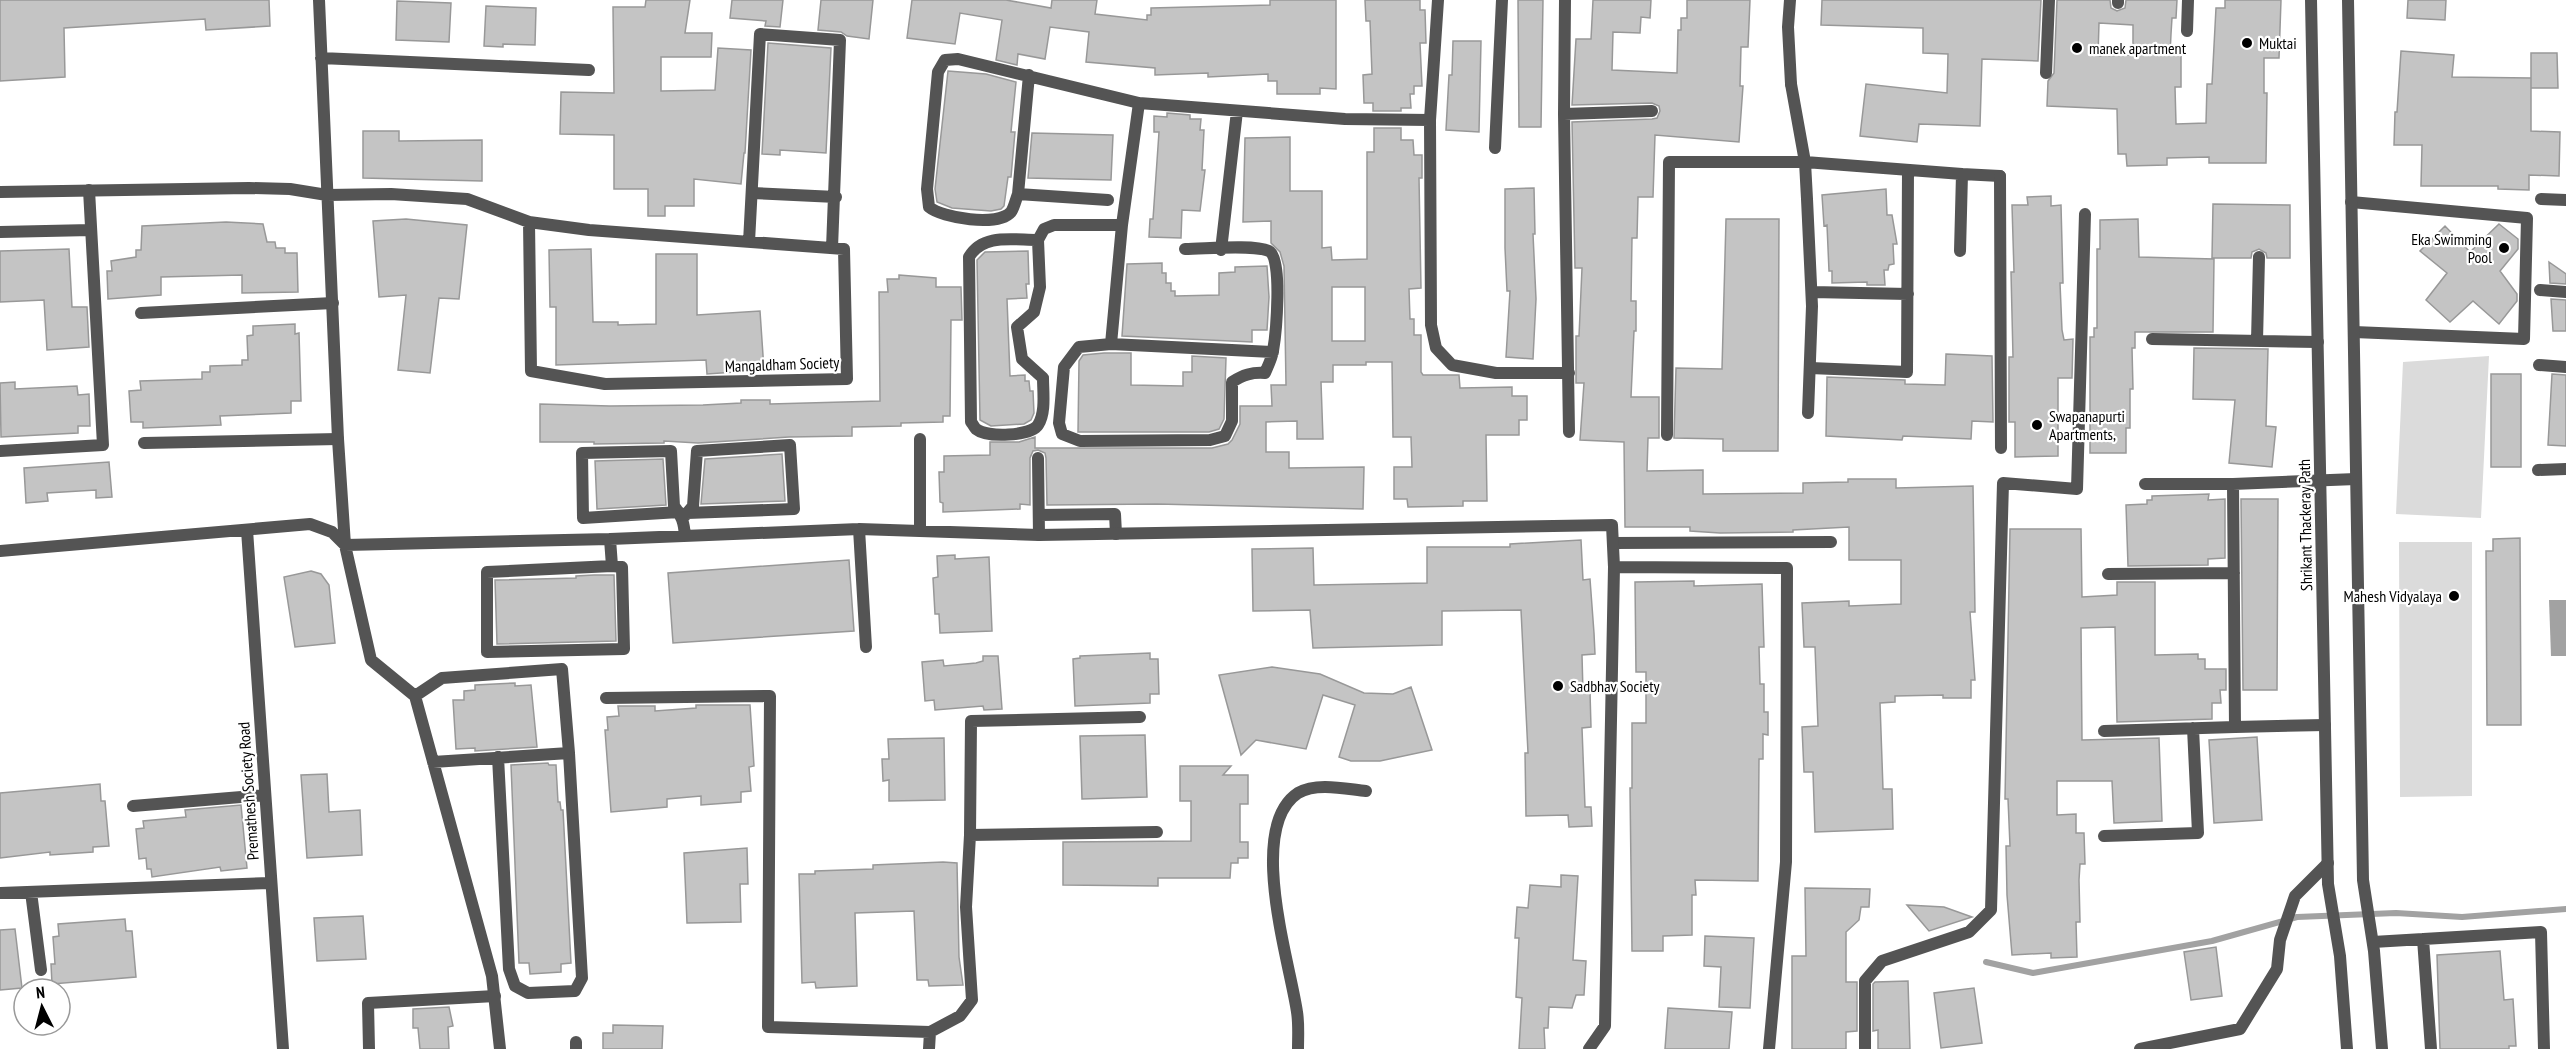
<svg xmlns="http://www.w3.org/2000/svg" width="2566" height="1049" font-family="'PT Sans Narrow',sans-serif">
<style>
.green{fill:#dbdbdb}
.water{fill:#a2a2a2}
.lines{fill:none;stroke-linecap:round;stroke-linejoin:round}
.stream{stroke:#a2a2a2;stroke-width:6}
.building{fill:#c4c4c4;stroke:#989898;stroke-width:1.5;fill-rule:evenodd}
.service{stroke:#545454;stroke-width:12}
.minor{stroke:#545454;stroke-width:12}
.tertiary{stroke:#545454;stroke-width:12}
.poi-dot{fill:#000;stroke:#fff;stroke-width:2}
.labels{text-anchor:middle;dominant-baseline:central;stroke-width:4.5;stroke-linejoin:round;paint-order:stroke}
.poi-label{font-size:16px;fill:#000;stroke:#fff;text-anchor:start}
.street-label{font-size:16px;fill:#000;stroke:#fff}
</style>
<rect width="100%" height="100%" fill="#fff"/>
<path class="green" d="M2489 356 2481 518 2396 514 2403 362Z
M2399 542H2472V796L2400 797Z"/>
<path class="water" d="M2549 600H2566V656H2551Z"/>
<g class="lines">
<path class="stream" d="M1986 962 2033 973 2212 941 2297 917 2396 913 2462 917 2566 909"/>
</g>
<path class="building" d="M0 0H269L270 26 206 30 205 19 64 28 65 77 0 81Z
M646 0H690L685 33H712L711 57H661V91L715 90 718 48 751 50 745 153H744L741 184 694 179V206H665V216H648V189H614V135L560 134 561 92 614 93 613 7H645Z
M732 0H783L780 27 765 26 766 21 730 18Z
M821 0H873L869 39 847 36 841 32 818 30Z
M912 0H1006L1051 8 1052 0H1097L1095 14 1147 20V15H1151V8L1270 5V0H1336V89L1320 88V94H1277V81H1268V74L1208 77V73L1155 75V68L1086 62 1089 32 1050 27 1045 59 1018 54 1017 65 996 60 1002 20 960 13 955 44 907 38Z
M1365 0H1420V10H1425L1426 43H1420L1422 86H1414V94H1410L1411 108H1401V111H1373V103H1364L1363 75 1372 74 1370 21H1366Z
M1518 0H1543L1541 127H1519Z
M1593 0H1651L1650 18 1641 17 1640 33 1613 32 1612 70 1677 73 1678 30H1681V18H1687V0H1750L1748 47H1741L1740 86H1743L1739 142 1655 135 1653 197H1638L1637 238H1632L1631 301H1636V331H1634L1631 397H1659V438H1648L1647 471 1703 470V494L1803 493V483L1848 482V479H1896V488L1973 486 1975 612H1970L1975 680H1971V698H1943V695L1895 696V702L1880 703 1883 789H1892L1893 829 1815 832 1813 772H1804L1802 727 1818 726 1815 647H1804L1802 603 1849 601V606L1901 604V560H1849V527L1793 530V532L1720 533 1690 531V527H1625L1624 442 1580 440 1584 383H1576V336H1579L1582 268H1575L1572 122 1652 119 1657 118 1660 111 1659 106 1652 103 1572 105 1576 39H1591Z
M1822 0H2041L2038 61 1982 59 1980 126 1919 124 1917 142 1860 136 1866 84 1947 93 1948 54 1923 53V28L1821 25Z
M2057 0H2110L2111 8 2117 11 2125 8 2126 0H2177L2176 18H2172L2171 34 2170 55H2181V87H2175L2176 124 2206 123 2207 84H2212L2216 8H2225V0H2281L2279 58H2264V93H2267L2266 163H2209V157L2167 158V165L2127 166 2126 154H2118L2117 109 2047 106 2048 81 2054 73ZM2099 23 2133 25V55L2098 56Z
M2408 0H2446L2445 20 2407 18Z
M397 1 451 3 449 42 396 40Z
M486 6 536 8 535 45 503 44V47L484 46Z
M1453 41H1481L1479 132 1446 130 1449 75H1452Z
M768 43 831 48 826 153 780 150V155L762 154Z
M2401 51 2454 55 2452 77 2531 78V131L2560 132 2559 176 2529 175V190L2498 189V186H2421L2422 145H2394L2395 112H2397Z
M2531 53H2557L2558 88H2531Z
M948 71 986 74 1016 82 1011 132H1015L1011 177H1008L1004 206 1001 209 991 211 952 208 937 202 935 189Z
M1167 113 1190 115V119H1201L1200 130H1204L1202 170H1205L1200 211 1182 210 1181 238 1149 237 1150 219H1153L1159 132H1154V116L1167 117Z
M1374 128H1401V140H1413L1414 155H1422V178H1419L1421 288 1409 289 1410 319H1414V335H1421V372L1423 375H1459L1460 388 1512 387V396H1527V420H1519V435H1486L1487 501H1463V506L1408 507 1407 499H1394V467H1412L1411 437H1393L1392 362H1366V365H1333V382H1321L1323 439H1297V421L1266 422V452H1289V468L1364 467 1363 509 1157 504 1047 505 1046 458 1045 453 1038 450 1033 451 1030 458V505L1020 504V509L943 512V503L940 502 939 472H944V456L990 455V442H1019L1035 437V448H1212L1228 444 1232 440 1240 424V406H1272L1271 385H1286L1284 266 1280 252 1271 243V221L1243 222 1245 138 1290 137V191H1322V248L1331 247 1332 260 1367 259V152H1374ZM1332 287H1365V341H1332Z
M363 131H399V141L482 140V181L363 178Z
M1032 133 1113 135 1111 180 1028 178Z
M1534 188 1535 234H1533L1536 299 1533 359 1506 357 1510 291H1507L1505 248V189Z
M1886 189 1887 215H1892L1897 244H1893L1894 264 1889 265 1888 270H1884L1885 285H1867V282L1832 283V271H1829L1827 225 1824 226 1822 195Z
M2051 196V206L2061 205 2063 283H2060L2062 330 2064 340 2073 339 2072 378H2058V456L2015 457V422H2009V357H2013L2011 272H2014L2012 205H2028L2027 197Z
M2213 204 2290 205V258H2267L2266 253 2259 249 2252 252 2251 258H2212Z
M406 219 467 225 459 299 439 298 430 373 398 370 406 295 379 297 373 221Z
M1726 219H1779L1778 451H1723V439L1674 438 1676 368 1722 369Z
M2138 219 2139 257 2214 259 2213 332H2135V348H2132L2133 389H2130V428H2126V453H2090V337H2094V328H2097V249H2100V220Z
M226 222 263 224 267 242H275L276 248H285V253H297L298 292 242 293V275L161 277V295L108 299 107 271H112L111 261 136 257V250H141L142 226Z
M2499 224 2518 239V249L2500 271 2517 294V301L2499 324 2473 301 2450 322 2426 300 2447 273 2420 251 2445 226 2470 252Z
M69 249 72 307H87L89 347 47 350 44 300 0 302V251Z
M591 249 593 322H618V325L656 324V254H697V315L760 311 764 370 707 374 706 360 556 365V307H550L549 250Z
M1028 251 1029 284H1026L1027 298 1007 299 1010 376 1025 375V381H1029L1030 391H1033L1034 413 1031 420 1024 424 991 426 980 420 977 260 985 252Z
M2549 262 2566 274V284L2550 283Z
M1162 263V273H1166V283H1171V291H1175V296L1219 295V273L1235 272V267L1267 266 1269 297 1267 330H1252V342L1122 336 1127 264Z
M899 275 936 278V287H961L962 320H951L950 416H943V422L901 423V426L852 427V436L789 437 698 443 664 441V443L594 444V442H540V404L610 406 703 405 741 403V400H770V404L880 401 879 292H888L887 279H899Z
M2551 299 2566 300V331H2553Z
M295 324V334L299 333 301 401H291V413L220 416 221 425 143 428V422H131L129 391 141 390 140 381 202 379V372H210V366L242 365V360H248L247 336 253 335V326Z
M2194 348 2268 349 2266 426 2276 427 2272 467 2229 463 2235 400 2193 399Z
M1104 353H1131V385L1183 386V372H1192V356L1226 358 1224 419 1219 429 1209 432H1078L1079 361 1083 355Z
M1946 354 1992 356 1993 422 1972 421 1971 439 1903 436 1902 440 1826 436 1827 377 1905 380V384L1945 385Z
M2491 374H2521V467H2491Z
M2552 374 2566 375V446L2548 445Z
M15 382V389L77 386 78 395 89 394 90 426H78V433L1 437 0 383Z
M782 454 785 501 701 504 705 459Z
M663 459 666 505 597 509 595 461Z
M109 462 112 497 96 498V490L47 493 48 501 26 503 24 468Z
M2209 494 2208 500 2225 499V558L2208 559V565L2128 566 2126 505 2147 504V500H2152V496Z
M2241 499H2278L2277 690H2243Z
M2010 529H2081L2082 597 2117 595V582H2155V655L2198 654V659H2205V669H2226V690H2220L2221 703H2212V719L2117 722 2115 627 2081 628 2082 740 2159 738 2162 821 2114 823 2112 781H2057V815L2076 814V833H2084L2085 864H2080L2079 880 2080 922H2076L2077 957 2051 958V953L2012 955 2007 895 2006 846H2010L2008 799H2005Z
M2520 538 2521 725H2487L2486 551H2493V539Z
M1581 540 1583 580 1590 579 1594 633 1595 654 1582 655 1583 693 1590 692 1591 727 1582 728 1585 807H1591L1592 826 1569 827 1568 815 1526 816 1525 753H1528L1521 610 1442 611V645L1313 648 1310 610 1253 611 1252 549 1313 548 1314 585 1427 583V547H1510V544Z
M955 555V559L989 557 992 631 940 633 939 614H935L933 578 938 577 937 556Z
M849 560 854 631 673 643 668 573Z
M311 571 321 574 329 585 335 643 295 647 284 577Z
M594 575H614L616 641 497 644 495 580 576 578V576Z
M1694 581V586L1762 584 1764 647H1759L1760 684H1764V712H1768V735L1763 734V759H1759L1758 881 1695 880 1696 895H1692V935L1663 936V951H1632L1630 788H1632V723H1646V672H1636L1635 582Z
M1150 653V659H1158L1159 694H1150V703L1075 706 1073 659 1080 658V656Z
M983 656H998L1002 709 984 710 983 706 935 710 934 700 925 701 922 662 943 660 944 666 976 663 983 661Z
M1272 667 1320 674 1364 693 1393 694 1411 687 1432 750 1380 761H1351L1339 757 1355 705 1323 695 1306 749 1256 740 1241 755 1219 675Z
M515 683V686L531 685 537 747 475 751V748L456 749 453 700H464V691L475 690V685Z
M696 705H750L754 766 749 767 751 791 741 792V802L701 805V796L667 799V807L611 812 605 730H608L607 717 619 716 618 706H655V711L696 708Z
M1145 735 1147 797 1082 799 1080 736Z
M2257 737 2262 820 2214 823 2209 740Z
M944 738 945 800 889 801V780L883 781 882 759H889L888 739Z
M548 763 549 765H556L558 802H560L561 810H563L571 963 561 964V972L530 974 529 963H519L511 765Z
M1180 766H1231L1223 775H1248V804H1240V842H1248V858H1238V863H1231L1230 878H1158V886L1063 885V842L1191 841V801H1180Z
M327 774 329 812 360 810 362 855 307 858 301 775Z
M100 784 101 801H105L109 846 93 847V852L50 855V852L0 858V793Z
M241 805 247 868 221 871 220 867 152 877 151 869H147L146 858 139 859 136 829 144 828 143 821 186 817 185 810Z
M747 848 748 884H740L741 922 687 923 684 853Z
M943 862 957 863 959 957 963 985 929 986 928 980H917L914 911 855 913 857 986 816 988 815 982 802 983 799 874H815V871L873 869V865Z
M1561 875 1578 876 1573 960 1586 961 1584 995H1576L1572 1008 1549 1007 1548 1028H1544L1545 1049H1519L1522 998 1516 997 1519 938H1515L1517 907 1528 908 1530 885 1561 887Z
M1805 888 1870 889 1869 907H1861L1859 920 1846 932V982H1857V1031L1846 1032V1049H1792V956H1806Z
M1907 905 1944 907 1972 917 1929 931Z
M363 916 366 959 317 961 314 918Z
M125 919 126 931H132L136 977 52 984 51 964H55L53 937 59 936 58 924Z
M15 929 22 988 0 990V930Z
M1705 936 1754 938 1750 1008 1719 1007 1721 967 1704 966Z
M2216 947 2222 996 2191 1000 2184 952Z
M2500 951 2504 1000 2513 999 2516 1046H2509V1049H2440L2437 955Z
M1908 981 1910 1049H1878V1030L1873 1031V984L1875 982Z
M1974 988 1982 1043 1941 1048 1934 993Z
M449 1007 453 1026 448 1027 449 1049H420L418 1028H413V1009Z
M1668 1008 1732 1012 1729 1049H1665Z
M613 1025 663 1026 662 1049H603V1033H613Z"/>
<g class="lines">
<path class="service" d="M1791 84 1805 162 1807 199 1812 306 1808 413
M1495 148 1502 0
M1962 174 2000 176
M2541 199 2566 200
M2351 202 2527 218 2524 339 2354 332
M0 232 91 230
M2540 290 2566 292
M1812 292 1908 294
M141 313 333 303
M2152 339 2318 342
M2257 341 2259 257
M2539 365 2566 367
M1810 368 1907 372 1908 170
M1667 435 1669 162H1805L1962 174 1960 251
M144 443 338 439
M0 451 103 445 89 190
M1038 458 1039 535
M2538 470 2566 469
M2145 484H2233L2356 479
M2233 484 2235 727 2325 725
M1039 515 1115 514 1116 534
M1613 543 1831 542
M2108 574 2234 573
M2104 731 2235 727
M2104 836 2198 833 2193 728
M369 1049 368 1003 495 996
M576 1049V1042"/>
<path class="minor" d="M319 0 338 439 345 545 371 660 415 696 492 976 500 1049
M1438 0 1430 120 1431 325 1436 348 1452 365 1496 373H1569
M1565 0 1564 114 1569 432
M1790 0 1788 27 1791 84
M2118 3V0
M2187 31 2188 0
M321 58 589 70
M2046 73 2049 0
M1029 75 1018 194C1016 199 1014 208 1011 212 998 227 942 218 929 207L927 189 938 72 945 60 958 59 1139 103 1345 119 1430 120
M1139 103 1122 225 1111 344 1079 347 1064 367 1059 423 1062 434 1080 441 1210 440 1225 436 1232 421V382C1243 375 1252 372 1265 373 1268 366 1272 358 1273 351 1276 334 1283 258 1269 251 1253 244 1205 249 1185 249
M1564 114 1652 111
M2000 176 2001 448
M0 192 249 188 290 189 327 195 391 194 467 199 529 222 589 230 844 249 847 379 605 384 531 371 529 222
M752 193 836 197
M1018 194 1108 200
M1038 240C1013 240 983 233 969 257L971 422C973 424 974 427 976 429 987 438 1031 436 1038 425 1046 413 1043 392 1043 378L1022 359 1017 327 1034 312 1040 287 1038 240 1044 229 1054 225H1122
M749 242 760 34 840 40 832 248
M1221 250 1237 111
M1111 344 1273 352
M679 512 583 518 582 453 671 451 674 506C682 516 684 523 685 536
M683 518 693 506 697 451 790 445 794 509 687 513
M859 529 866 647
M920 529V439
M247 530 283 1049
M610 539 612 566 622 567 624 649 487 652V572L612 566
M0 551 310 524 332 532 345 545 610 539 859 529 1039 535 1612 525 1614 567 1605 1026 1589 1049
M1614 567 1787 568 1786 862 1769 1049
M415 696 442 678 562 669 569 753
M606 698 770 696 768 1027 930 1032 929 1049
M433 762 569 753 582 978 575 991 528 993 515 986 509 969 498 757
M133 806 264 795
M970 835 1157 832
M31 892 41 970
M0 893 270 883
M2423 939 2431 1049
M2373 942 2541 932 2544 1049
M930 1032 960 1016 972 1000 966 907 970 835 971 721 1140 717
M1298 1049C1298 1037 1299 1024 1297 1012 1290 963 1246 827 1298 793 1317 782 1346 789 1366 791
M1865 1049V981L1882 961 1969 932 1991 910 2003 483 2077 489 2085 214
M2140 1049 2240 1029 2277 969 2280 940 2295 896 2328 863"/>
<path class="tertiary" d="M2311 0 2328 884 2340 956 2347 1049
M2348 0 2363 880 2374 951 2382 1049"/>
</g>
<g class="poi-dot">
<circle cx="2247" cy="43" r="6"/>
<circle cx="2077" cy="48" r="6"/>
<circle cx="2504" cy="248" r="6"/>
<circle cx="2037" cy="425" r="6"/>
<circle cx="2454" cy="596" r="6"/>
<circle cx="1558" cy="686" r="6"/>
</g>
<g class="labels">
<g class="poi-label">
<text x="2259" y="43">Muktai</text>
<text x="2089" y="48">manek apartment</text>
<text x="2492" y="239" text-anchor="end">Eka Swimming<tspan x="2492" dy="18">Pool</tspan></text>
<text x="2049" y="416">Swapanapurti<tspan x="2049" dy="18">Apartments,</tspan></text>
<text x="2442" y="596" text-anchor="end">Mahesh Vidyalaya</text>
<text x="1570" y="686">Sadbhav Society</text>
</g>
<g class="street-label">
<text transform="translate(782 364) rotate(-2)">Mangaldham Society</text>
<text transform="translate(2305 525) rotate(-91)">Shrikant Thackeray Path</text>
<text transform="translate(248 791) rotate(-94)">Premathesh Society Road</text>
</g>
</g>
<g transform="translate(42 1007) rotate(354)"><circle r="28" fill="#ffffff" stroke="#999999" stroke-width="1.5"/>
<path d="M0-4.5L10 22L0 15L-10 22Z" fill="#000000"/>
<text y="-9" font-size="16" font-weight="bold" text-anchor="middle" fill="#000000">N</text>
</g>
</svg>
